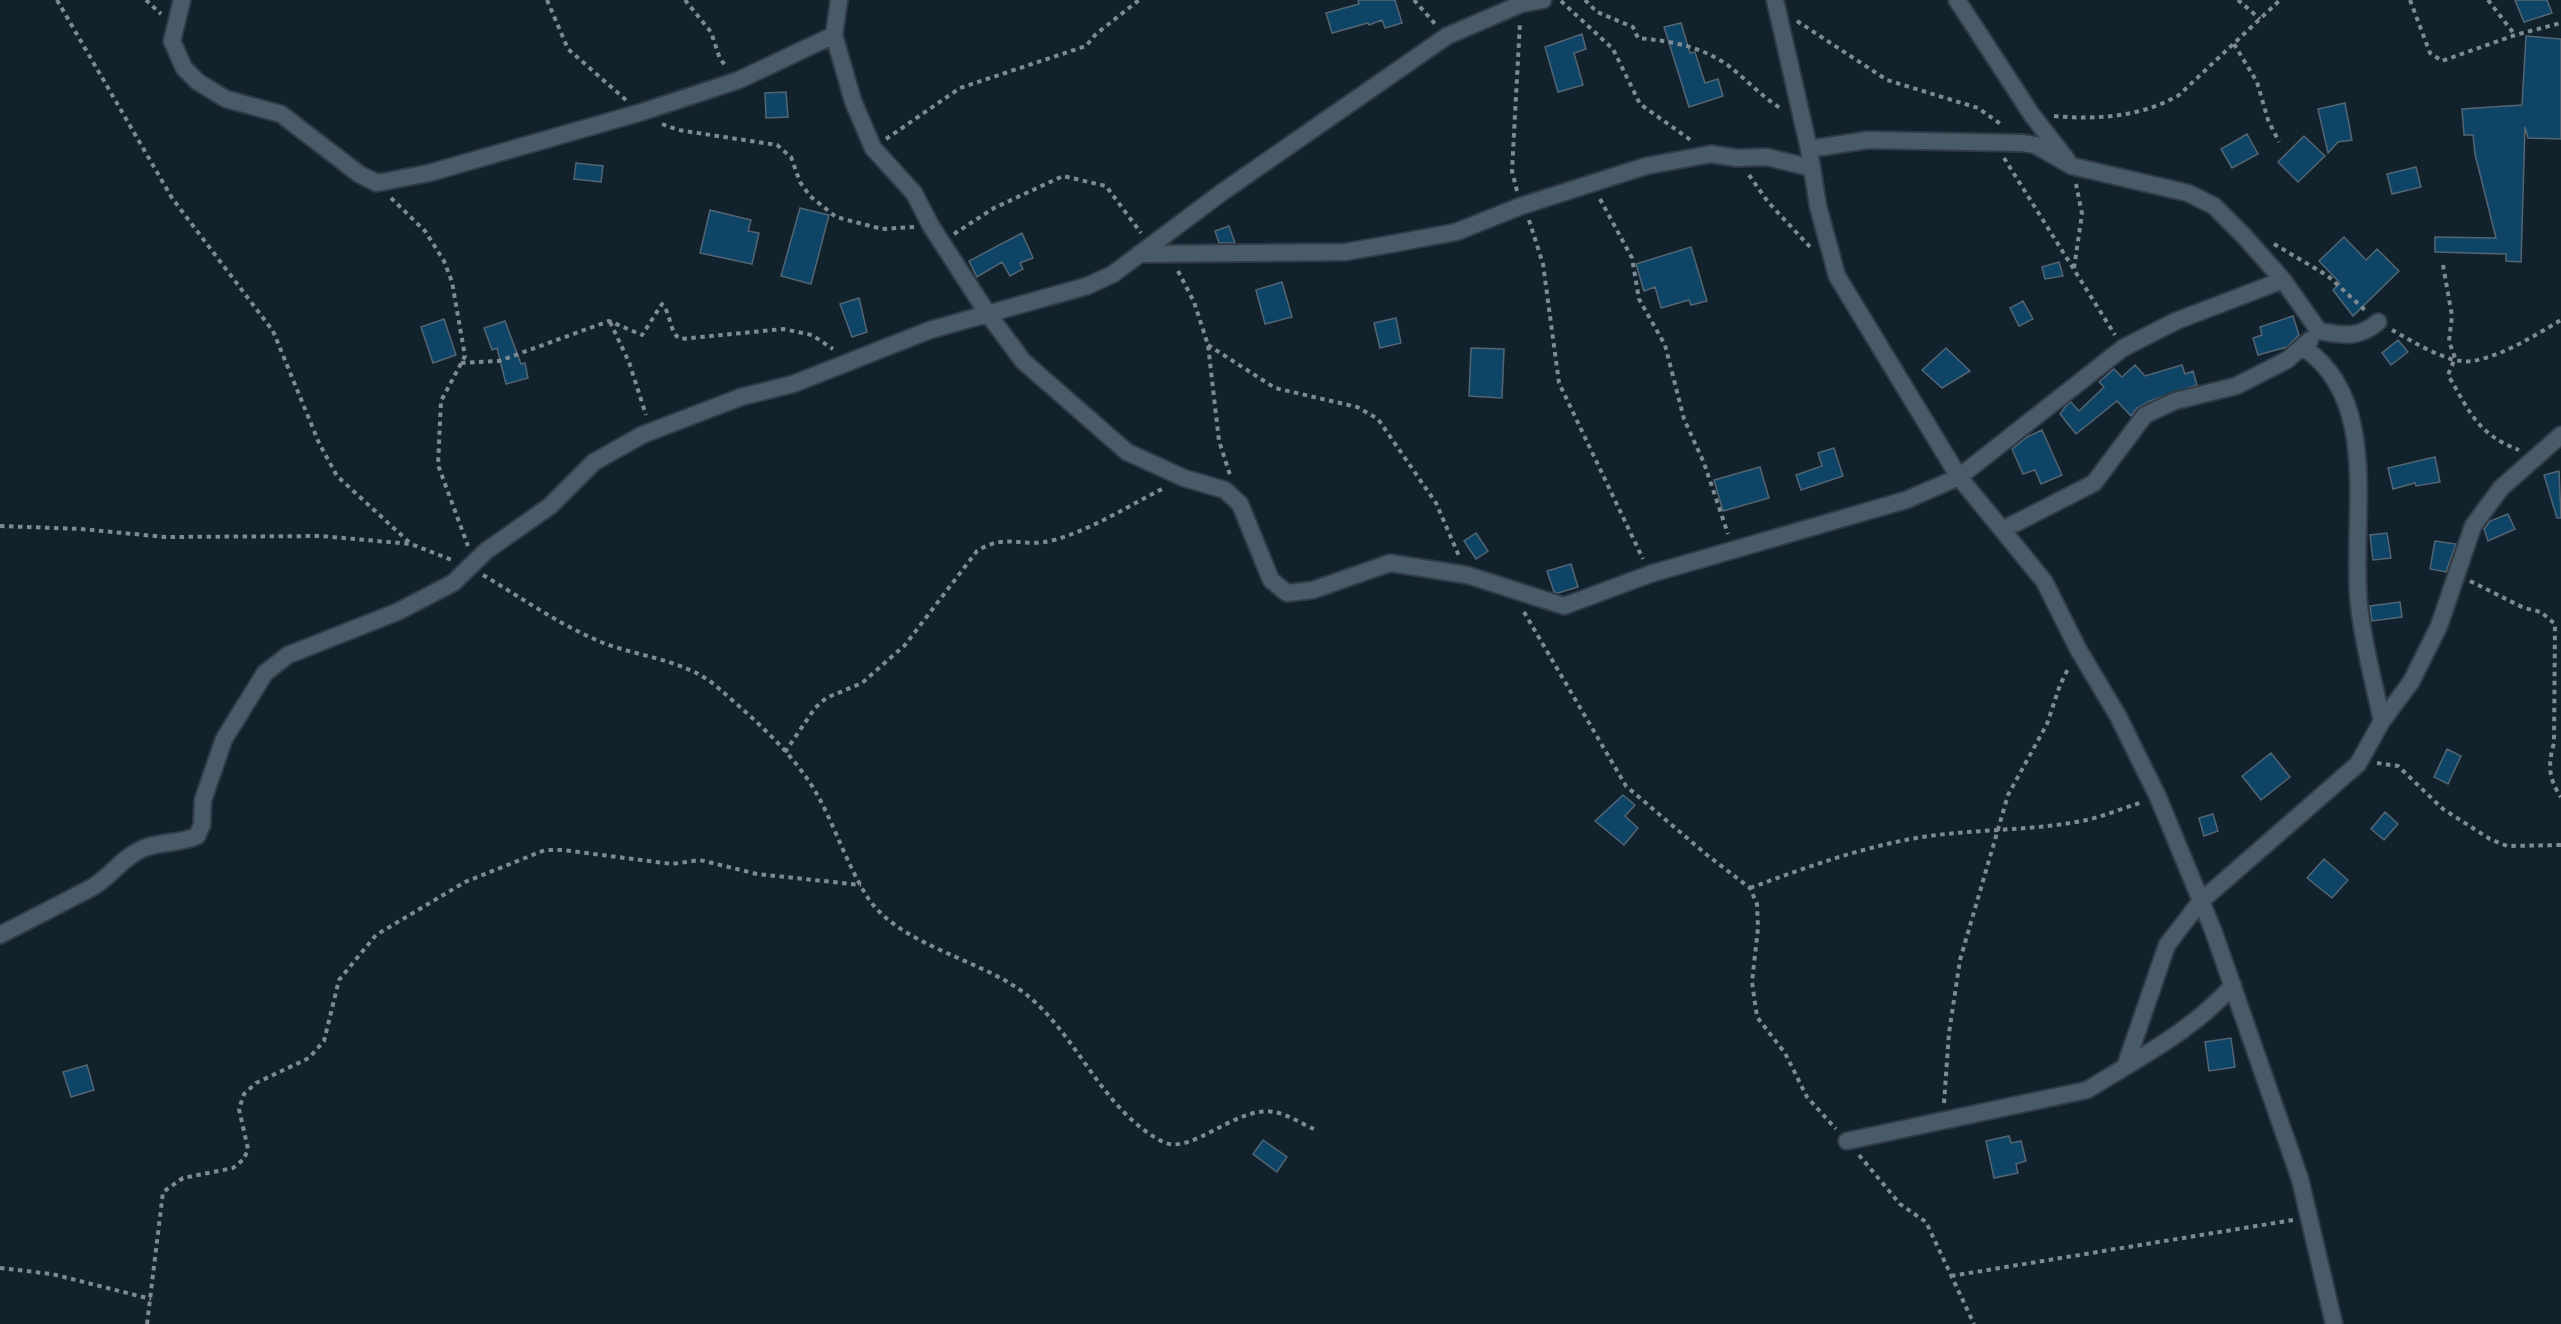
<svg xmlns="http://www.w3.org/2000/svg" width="2561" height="1324" font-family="Cabin,sans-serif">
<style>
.building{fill:#0e4567;stroke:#536573;stroke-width:1.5}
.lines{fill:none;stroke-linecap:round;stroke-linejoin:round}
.minor-casing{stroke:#313b45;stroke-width:20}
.path{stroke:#7e8a94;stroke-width:4;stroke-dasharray:4.5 4.5;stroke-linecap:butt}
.minor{stroke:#495b68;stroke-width:16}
</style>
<rect width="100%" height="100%" fill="#12222d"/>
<path class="building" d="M1358 0H1395L1402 23 1385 28 1382 20 1369 25 1368 23 1332 33 1326 13 1359 4Z
M2515 0H2547L2552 13 2524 22Z
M1681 23 1690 53 1695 52 1705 83 1718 79 1723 96 1689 107 1664 27Z
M1582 34 1586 49 1574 53 1583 85 1558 92 1545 47Z
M2526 36 2561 39V139L2528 138 2525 127 2521 262 2506 261V254L2435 252V237L2496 238 2475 154 2473 135H2464L2462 109 2522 105Z
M786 92 788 117 766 118 765 93Z
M2345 103 2352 140 2338 142 2328 153 2318 109Z
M2247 134 2258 154 2232 168 2221 149Z
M2304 136 2325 156 2298 182 2278 162Z
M576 163 603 166 601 182 574 179Z
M2416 167 2421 187 2392 194 2387 174Z
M800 208 829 215 811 284 781 276Z
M710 210 751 220 748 231 759 233 752 264 700 253Z
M1229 226 1235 243H1219L1215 231Z
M1022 233 1033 258 1020 263 1023 269 1010 276 1002 262 977 277 969 261Z
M2344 237 2366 260 2377 249 2399 271 2353 316 2333 290 2340 283 2319 261Z
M1691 247 1707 301 1691 305 1689 300 1661 308 1655 287 1644 291 1636 264Z
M2059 262 2063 276 2045 279 2042 267Z
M1282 282 1292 317 1265 324 1256 290Z
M859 298 867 332 852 337 840 304Z
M2023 301 2033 319 2019 326 2010 308Z
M2293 316 2299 335 2287 347 2258 355 2253 338 2262 335 2260 327Z
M1396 318 1401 343 1380 348 1374 323Z
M444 319 456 355 433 363 421 327Z
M505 321 521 364 525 363 528 378 506 384 497 348 492 350 484 328Z
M2398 340 2408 352 2391 365 2382 353Z
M1471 348 1504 349 1502 398 1469 396Z
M1946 348 1970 371 1942 388 1922 370Z
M2135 365 2145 376 2182 365 2185 374 2193 371 2197 385 2150 401 2137 408 2131 416 2117 401 2076 434 2060 414 2065 407 2071 402 2079 411 2104 387 2099 382 2114 369 2122 377Z
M2042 430 2062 475 2041 484 2035 470 2023 474 2012 449 2027 437Z
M1834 448 1843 476 1801 490 1796 475 1822 466 1818 453Z
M2435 457 2440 482 2416 486 2415 483 2393 489 2388 468Z
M1760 467 1769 498 1723 511 1714 480Z
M2559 471 2561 518H2557L2544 475Z
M2508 514 2515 529 2488 541 2484 529 2490 521Z
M1476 533 1488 551 1476 559 1464 541Z
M2387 533 2391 558 2373 560 2370 535Z
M2435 541 2456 544 2446 572 2430 569Z
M1571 564 1578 587 1558 593 1554 592 1547 571Z
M2400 602 2402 617 2372 621 2370 606Z
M2447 749 2461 756 2448 784 2434 777Z
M2271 753 2290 777 2261 800 2242 776Z
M1623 795 1635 805 1625 816 1638 828 1624 845 1595 821Z
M2385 812 2398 824 2384 840 2371 829Z
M2213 814 2218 831 2204 836 2199 818Z
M2324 859 2348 880 2332 898 2307 878Z
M2231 1038 2235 1067 2209 1071 2205 1042Z
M87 1065 94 1090 71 1097 63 1072Z
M2009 1136 2011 1143 2021 1141 2026 1161 2016 1164 2018 1173 1994 1178 1986 1141Z
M1263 1140 1287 1157 1277 1172 1253 1154Z"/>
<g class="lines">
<g class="minor-casing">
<path id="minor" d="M182 0 172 41 184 68 198 82 226 99 281 114 359 174 377 183 429 173 642 112 739 80 834 35
M839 0 834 35 853 101 873 148 914 193 931 226 988 314 1023 361 1127 452 1184 478 1225 490 1240 504 1271 580 1287 593 1313 590 1390 563 1467 575 1564 606 1650 574 1906 500 1959 477 2123 348 2176 321 2283 280
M1775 0 1809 149 1818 206 1837 276 1959 477 2044 581 2078 649 2118 716 2158 797 2213 930 2300 1179 2334 1324
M1957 0 2032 115 2067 160
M1809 149 1868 140 2023 143 2035 145 2072 166 2188 193 2214 206 2244 236 2283 280 2319 331C2343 335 2358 339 2378 322
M1139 254 1345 252 1391 244 1456 232 1521 206 1646 166 1711 154 1737 158 1767 157 1812 168
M2304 348C2383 401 2350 523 2359 605 2363 643 2374 683 2382 721
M2002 530 2094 483 2145 415 2175 401 2236 386 2287 360 2310 340
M0 935 93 887C111 876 122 858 142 849 159 841 180 844 197 836L202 825 203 800 224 739 265 673 288 655 397 612 453 583 486 551 550 506 594 462 642 435 741 397 793 384 930 330 1087 286 1113 274 1221 193 1447 36 1521 4 1543 0
M2125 1067C2165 1043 2202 1020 2233 985
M1847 1141 2087 1090 2125 1067 2167 945 2200 902 2358 764 2382 721 2411 682 2439 626 2473 526 2501 488 2561 435"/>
</g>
<path class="path" d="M57 0 172 198 273 331 319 443 337 476 410 543
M146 0 161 14
M547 0 568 49 626 100
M685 0 711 32 720 59 726 66
M1414 0 1436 25
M1585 0 1597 12 1633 27 1638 38C1669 41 1696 45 1723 62 1744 76 1760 96 1782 109
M2238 0 2260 19
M2410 0 2430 53 2442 61 2515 35 2561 23
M2488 0 2515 35
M1561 1 1613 49 1640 104 1692 141
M1797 21 1887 80 1978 108 2002 125
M2234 44 2257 82 2268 120 2279 142
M2054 116C2097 120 2141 117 2179 95L2280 0
M662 124 678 130 777 145 791 157 800 182 810 196 836 217 882 229 914 227
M886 139 960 88 1086 46 1096 34 1139 0
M2004 158 2115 335
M1749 175 1768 202 1810 247
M1517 191 1512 171 1520 22
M391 198 425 231 444 261 452 282 465 356 441 401 438 465 468 546
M1600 199 1632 258 1639 299 1665 345 1684 419 1704 463 1728 534
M1529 220 1543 264 1559 383 1643 559
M954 234 994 208 1063 176 1106 186 1141 233
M2274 244 2328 276 2366 311
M2443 265 2452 316 2449 341 2455 358 2448 375C2470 412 2477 434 2519 450
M2074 268 2082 214 2076 184
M1178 271 1194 302 1208 345 1219 441 1230 475
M610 322 629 362 646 415
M2392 330C2412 341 2449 365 2473 361 2504 355 2534 336 2561 320
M1208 345 1275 388 1357 407 1378 419 1436 503 1459 556
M461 363 499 361 609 321 642 335 662 304C672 315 669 334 681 339L783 329 812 335 833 349
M0 526 81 529 165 537 321 536 411 544 452 560
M483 575C522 598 558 624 601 642 638 657 684 659 716 686 753 718 794 753 818 796 836 829 848 867 868 898 901 947 983 959 1028 996 1079 1038 1102 1110 1163 1142 1191 1156 1237 1105 1274 1112 1287 1114 1302 1124 1314 1129
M2470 581 2524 608 2541 612 2555 624 2554 743C2548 764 2548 778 2561 797
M1524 612 1626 786 1707 855 1750 888 1757 904 1758 928 1752 982 1757 1017 1785 1053 1807 1097 1836 1129
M785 752 815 708 826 698 862 683 905 645 977 551C1007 532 1023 549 1054 540 1093 529 1128 506 1164 488
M2377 763 2398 766 2443 809 2490 839 2507 846 2561 845
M1750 888C1807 867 1862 847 1922 837 1975 829 2028 831 2082 821 2102 817 2123 808 2143 802
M1944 1103 1949 1033 1960 960 2008 795 2047 724 2060 685 2069 667
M1859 1155 1900 1204 1926 1222 1974 1324
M0 1268 52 1274 151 1299
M1951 1276 2293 1220
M147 1324 163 1192 183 1178 233 1168 244 1159 248 1149 239 1109 244 1094 256 1083 309 1058 324 1041 339 980 376 935 465 882 545 850H563L672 864 700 860 757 874 861 885"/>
<use href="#minor" class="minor"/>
</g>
</svg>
